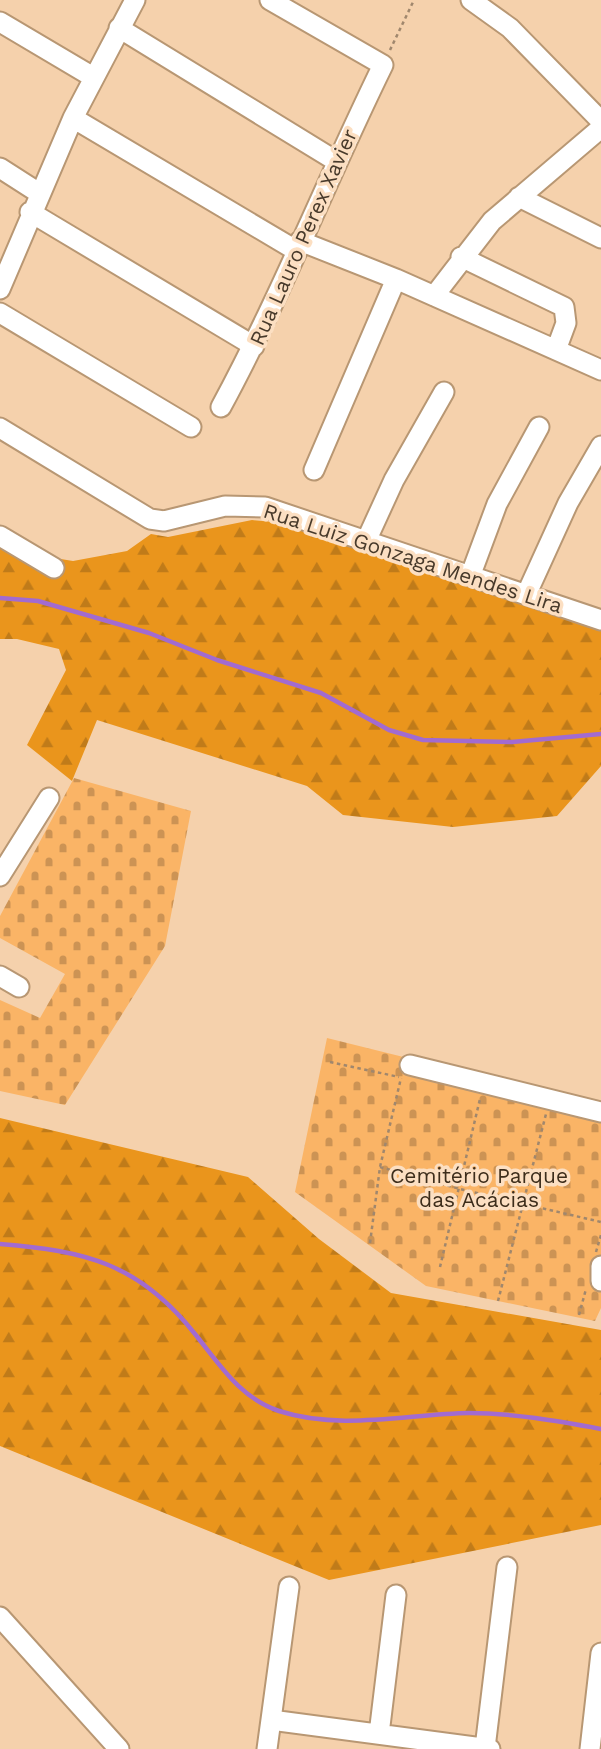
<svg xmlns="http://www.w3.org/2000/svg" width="601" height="1749" font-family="'Work Sans',sans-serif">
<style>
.forest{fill:url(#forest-firs)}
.cemetery{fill:url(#cemetery-stones)}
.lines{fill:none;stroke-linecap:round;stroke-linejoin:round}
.stream{stroke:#a26bd0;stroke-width:4.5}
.minor-casing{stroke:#b89773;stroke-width:23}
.path{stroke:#a0876d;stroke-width:2.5;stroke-dasharray:3.5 3.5;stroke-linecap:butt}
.minor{stroke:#fff;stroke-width:19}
.labels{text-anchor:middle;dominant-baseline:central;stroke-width:7;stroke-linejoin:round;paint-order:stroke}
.street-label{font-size:21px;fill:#483a2b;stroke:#fcdfc2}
.park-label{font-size:21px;fill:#3d2d1b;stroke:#fcdfc2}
</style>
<defs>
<pattern id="forest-firs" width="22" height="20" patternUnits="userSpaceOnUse" patternTransform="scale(1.75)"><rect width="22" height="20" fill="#ea951c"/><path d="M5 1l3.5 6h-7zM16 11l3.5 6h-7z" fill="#c07b19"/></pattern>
<pattern id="cemetery-stones" width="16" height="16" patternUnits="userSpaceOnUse" patternTransform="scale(1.75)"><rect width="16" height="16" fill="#fab466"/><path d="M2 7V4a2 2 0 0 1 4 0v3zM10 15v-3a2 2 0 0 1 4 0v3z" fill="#cc9354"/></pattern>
</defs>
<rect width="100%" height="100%" fill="#f5d1ac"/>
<path class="forest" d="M252 520 284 523 601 629V766L557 816 453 827 343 815 307 786 97 720 72 781 27 745 66 670 59 649 17 639H0V541L24 553 73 561 127 551 151 534 168 537Z
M0 1118 248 1177 319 1239 391 1293 601 1330V1525L329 1580 0 1446Z"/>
<path class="cemetery" d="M74 778 191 811 165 946 65 1105 0 1091V1000L40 1018 65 974 0 938V916Z
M327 1038 601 1106V1308L595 1321 426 1286 295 1192Z"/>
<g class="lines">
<path class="stream" d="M0 598 38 601 149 633 217 660 321 693 389 730 423 740 512 742 601 734
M0 1244C85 1251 139 1263 195 1334 220 1365 240 1398 279 1411 341 1431 407 1414 469 1413 513 1413 558 1421 601 1429"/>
<g class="minor-casing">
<path id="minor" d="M471 0 510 28 601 121
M0 22 93 77
M119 28 336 161
M73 118 297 251
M0 168 39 193
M519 197 601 238
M30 212 254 346
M300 241 396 279 601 370
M461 257 564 307 566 323 556 350
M0 289 73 118 135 0
M434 296 492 221 601 128
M0 313 191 427
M221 407C281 296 327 179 383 65L270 0
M0 428 150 519 164 521 225 506 265 507 601 620
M314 470 396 279
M0 536 54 568
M367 539 394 480 444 392
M471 574 497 504 539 427
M527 593 568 503 601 446
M0 876 49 798
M0 976 19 987
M410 1065 601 1112
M601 1266V1281
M0 1617 119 1749
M271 1720 490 1749
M379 1734 396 1595
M485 1748 507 1567
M267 1749 289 1587
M590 1749 601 1653"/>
</g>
<path class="path" d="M390 50 414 0
M330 1062 399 1077
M380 1167 460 1189 601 1222
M370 1243 380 1167 401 1078
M596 1252 601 1235
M440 1267 480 1099
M498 1301 546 1114
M579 1315 586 1289"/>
<use href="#minor" class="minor"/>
</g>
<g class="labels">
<g class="street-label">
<text transform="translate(303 237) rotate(-66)">Rua Lauro Perex Xavier</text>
<text transform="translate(413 558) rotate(18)">Rua Luiz Gonzaga Mendes Lira</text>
</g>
<g class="park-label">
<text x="479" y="1175">Cemitério Parque<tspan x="479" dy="24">das Acácias</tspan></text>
</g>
</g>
</svg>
